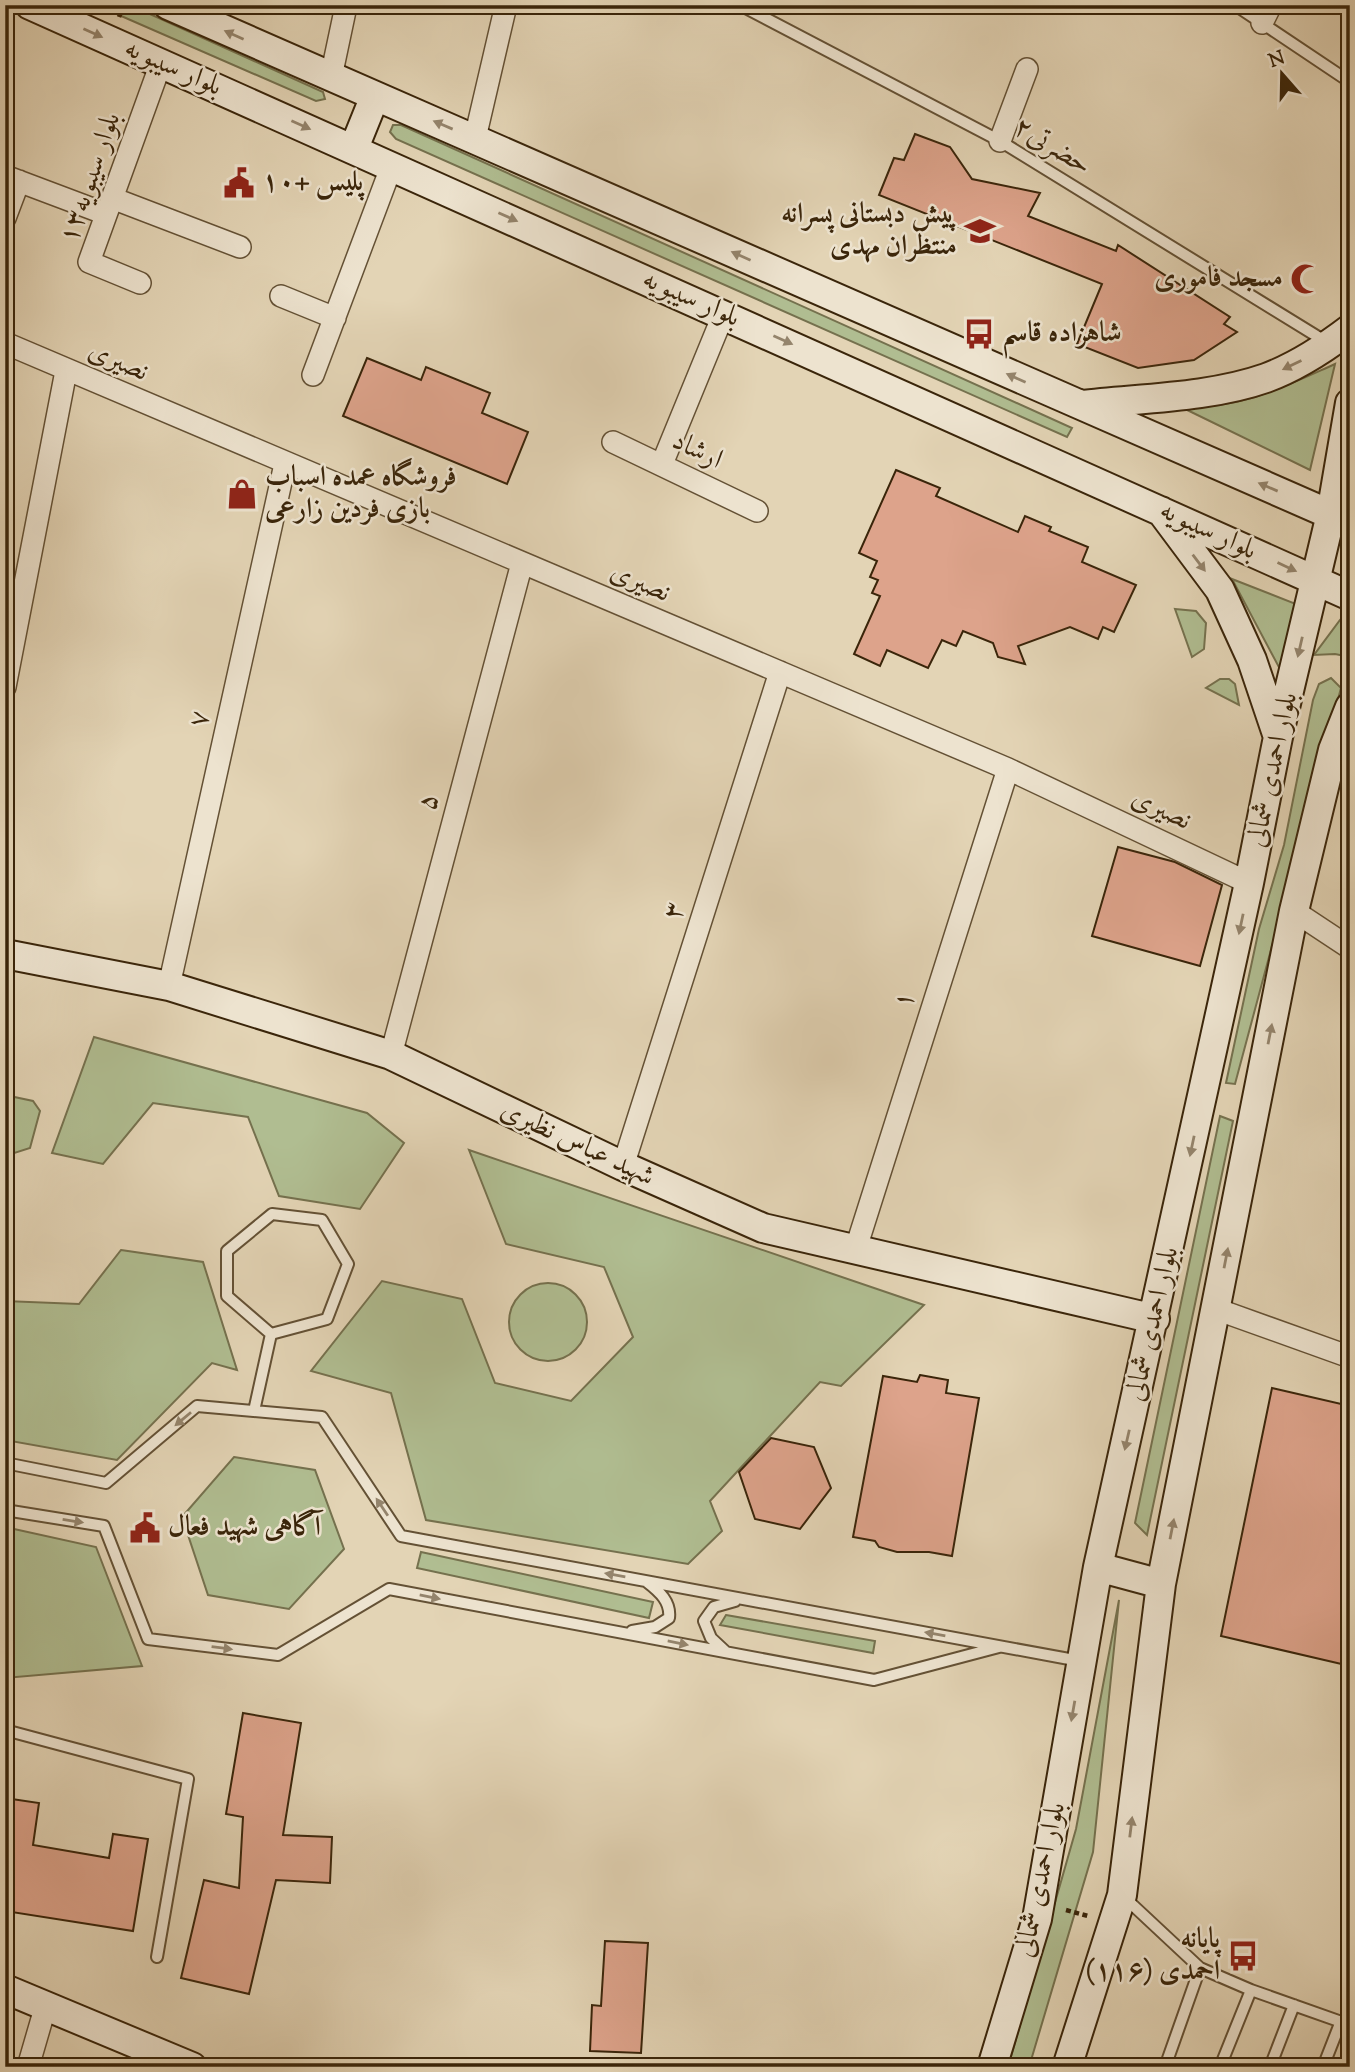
<svg xmlns="http://www.w3.org/2000/svg" width="1355" height="2072" font-family="'Sorts Mill Goudy',Amiri,serif">
<style>
.green{fill:#b0bd91;stroke:#75714e;stroke-width:2}
.building{fill:#dda38b;stroke:#3a250a;stroke-width:2}
.lines{fill:none;stroke-linecap:round;stroke-linejoin:round}
.lane-casing{stroke:#645135;stroke-width:14}
.street-casing{stroke:#645135;stroke-width:24}
.secondary-casing{stroke:#3a250a;stroke-width:32}
.path{stroke:#3a250a;stroke-width:4.5;stroke-dasharray:5 3.5;stroke-linecap:butt}
.lane{stroke:#ede3cf;stroke-width:10}
.street{stroke:#ede3cf;stroke-width:21}
.secondary{stroke:#ede3cf;stroke-width:28}
.oneway{fill:#94846c}
.labels{text-anchor:middle;dominant-baseline:central;stroke-width:5;stroke-linejoin:round;paint-order:stroke}
.street-label{font-size:28px;fill:#3a250a;stroke:#ede3cf}
.poi-label{font-size:28px;font-weight:bold;fill:#3a250a;stroke:#ede3cf;text-anchor:start}
</style>
<rect width="100%" height="100%" fill="#e3d4b5"/>
<filter id="stains"><feTurbulence type="fractalNoise" baseFrequency=".00286" numOctaves="4"/><feColorMatrix values="0 0 0 0 .2 0 0 0 0 .09 0 0 0 0 .02 0 0 0 .5 -.17"/></filter>
<radialGradient id="worn" r=".72"><stop offset=".6" stop-color="#630" stop-opacity="0"/><stop offset="1" stop-color="#630" stop-opacity=".3"/></radialGradient>
<path class="green" d="M96 5H130L323 92 325 99 316 101Z
M393 125H401L1072 428 1067 437 396 139 390 132Z
M1335 364 1310 470 1181 407C1243 408 1279 389 1335 364Z
M1232 579 1296 604 1281 671Z
M1175 609 1196 611 1206 623 1204 649 1192 657Z
M1340 620 1350 624V657L1335 654 1314 655Z
M1331 678 1341 688 1235 1084 1226 1083 1259 929 1284 845 1313 700 1319 684Z
M1220 679H1229L1235 684 1239 705 1206 688Z
M94 1037 367 1113 404 1143 360 1209 279 1196 248 1117 153 1103 103 1164 52 1153Z
M5 1095 33 1101 40 1111 30 1148 5 1156Z
M1220 1116 1233 1121 1147 1535 1135 1523Z
M469 1150 924 1305 841 1386 820 1382 710 1501 722 1531 688 1564 426 1520 391 1393 311 1371 382 1281 462 1299 495 1383 571 1401 633 1337 604 1267 506 1244Z
M121 1250 203 1262 237 1370 212 1363 117 1460 5 1440V1301L79 1304Z
M509 1322a39 39 0 1 1 78 0a39 39 0 1 1-78 0Z
M234 1457 315 1470 344 1549 289 1609 208 1595 182 1517Z
M5 1527 96 1547 142 1666 5 1678Z
M421 1552 653 1602 649 1618 417 1568Z
M1119 1600 1093 1852 1029 2067H1008L1076 1829Z
M726 1615 875 1641 873 1653 720 1625Z"/>
<path class="building" d="M915 134 950 147 972 179 1040 193 1028 216 1116 251 1118 245 1230 317 1224 324 1237 332 1194 360 1138 368 1077 344 1102 284 879 195 894 158 904 160Z
M367 358 421 380 426 367 490 393 482 413 528 432 507 484 343 416Z
M896 470 940 488 936 496 1018 532 1025 516 1051 527 1049 531 1088 547 1082 562 1136 585 1114 632 1103 627 1098 639 1070 627 1018 646 1025 664 998 657 993 643 963 631 956 646 942 640 928 668 887 650 880 666 854 654 880 596 872 593 878 580 870 577 877 561 859 553Z
M1118 847 1175 862 1222 885 1200 966 1092 936Z
M920 1375 948 1380 946 1393 979 1398 952 1556 929 1552H897L879 1547 875 1541 853 1537 883 1376 917 1382Z
M1272 1388 1350 1406V1666L1221 1636Z
M771 1438 814 1447 831 1488 800 1529 755 1519 739 1472Z
M243 1713 301 1723 283 1835 332 1837 330 1883 276 1880 249 1994 181 1978 204 1880 239 1888 243 1817 226 1814Z
M5 1798 39 1803 33 1845 109 1858 113 1834 148 1839 133 1931 5 1911Z
M605 1941 648 1943 641 2053 590 2051 592 2005 601 2006Z"/>
<g class="lines">
<g class="lane-casing">
<path id="lane" d="M740 5 1000 141 1328 343
M1235 5 1350 82
M254 1411 271 1334 327 1319 348 1264 322 1220 272 1214 227 1251V1296L271 1334
M5 1463 106 1483 197 1406 322 1417 401 1536 1080 1661
M5 1510 104 1526 148 1639 278 1655 389 1589 874 1680 999 1647
M632 1631 655 1627 669 1618C671 1602 660 1592 647 1582
M726 1652 711 1638 704 1621 714 1607 735 1601
M5 1730 188 1779 157 1957
M1124 1897 1200 1968 1251 1990 1350 2025
M1165 2067 1200 1968
M1220 2067 1251 1990
M1270 2067 1294 2005
M1323 2067 1341 2021"/>
</g>
<g class="street-casing">
<path id="street" d="M1262 23 1271 5
M331 77 346 6
M475 138 506 5
M1000 141 1027 69
M5 176 106 214
M112 198 240 247
M5 218 19 181
M140 283 89 262 161 63
M281 296 335 318
M5 343 1008 769 1249 883
M313 375 392 165
M613 442 757 511
M662 464 724 313
M5 687 66 371
M1294 911 1350 948
M169 986 285 464
M391 1055 522 563
M623 1166 780 672
M856 1248 1008 769
M1216 1309 1350 1357
M28 2067 46 2005"/>
</g>
<g class="secondary-casing">
<path id="secondary" d="M30 5 1350 596
M168 5 1350 523
M354 148 375 96
M1081 405C1141 398 1209 398 1266 378 1296 367 1325 348 1350 329
M1161 511 1220 590 1252 660 1278 737
M5 954 169 986 391 1055 623 1166 763 1228 1155 1319
M1098 1567 1161 1584
M5 1989 192 2067
M992 2067 1037 1919 1098 1567 1249 883 1278 737 1331 514 1350 403
M1067 2067 1122 1895 1161 1584 1294 911 1333 750 1350 707"/>
</g>
<path class="path" d="M119 17 124 5
M1066 1910 1088 1916"/>
<use href="#lane" class="lane"/>
<use href="#street" class="street"/>
<use href="#secondary" class="secondary"/>
</g>
<defs><path id="oneway-solid" d="M-6-.8H1V-3.2L6.5 0L1 3.2V.8H-6Z" transform="scale(1.75)"/></defs>
<g class="oneway">
<use href="#oneway-solid" transform="translate(93 33) rotate(24)"/>
<use href="#oneway-solid" transform="translate(234 35) rotate(-156)"/>
<use href="#oneway-solid" transform="translate(301 125) rotate(24)"/>
<use href="#oneway-solid" transform="translate(443 125) rotate(-157)"/>
<use href="#oneway-solid" transform="translate(508 217) rotate(24)"/>
<use href="#oneway-solid" transform="translate(741 256) rotate(-156)"/>
<use href="#oneway-solid" transform="translate(783 340) rotate(24)"/>
<use href="#oneway-solid" transform="translate(1292 365) rotate(154)"/>
<use href="#oneway-solid" transform="translate(1016 378) rotate(-156)"/>
<use href="#oneway-solid" transform="translate(1268 487) rotate(-157)"/>
<use href="#oneway-solid" transform="translate(1199 563) rotate(53)"/>
<use href="#oneway-solid" transform="translate(1287 567) rotate(25)"/>
<use href="#oneway-solid" transform="translate(1300 647) rotate(103)"/>
<use href="#oneway-solid" transform="translate(1241 924) rotate(102)"/>
<use href="#oneway-solid" transform="translate(1270 1034) rotate(-79)"/>
<use href="#oneway-solid" transform="translate(1192 1146) rotate(102)"/>
<use href="#oneway-solid" transform="translate(1226 1258) rotate(-79)"/>
<use href="#oneway-solid" transform="translate(183 1419) rotate(140)"/>
<use href="#oneway-solid" transform="translate(1127 1440) rotate(103)"/>
<use href="#oneway-solid" transform="translate(382 1507) rotate(-124)"/>
<use href="#oneway-solid" transform="translate(73 1521) rotate(9)"/>
<use href="#oneway-solid" transform="translate(1172 1529) rotate(-79)"/>
<use href="#oneway-solid" transform="translate(615 1575) rotate(-170)"/>
<use href="#oneway-solid" transform="translate(430 1597) rotate(11)"/>
<use href="#oneway-solid" transform="translate(935 1634) rotate(-170)"/>
<use href="#oneway-solid" transform="translate(678 1643) rotate(11)"/>
<use href="#oneway-solid" transform="translate(222 1648) rotate(7)"/>
<use href="#oneway-solid" transform="translate(1073 1711) rotate(100)"/>
<use href="#oneway-solid" transform="translate(1131 1827) rotate(-83)"/>
</g>
<defs>
<g id="civic-bare" transform="scale(2.415)"><path d="M-.6-6.5H3V-4.5H.6V-3L4-1V1h2V6H-6V1h2V-1L-.6-3ZM-1.2 2.5V6h2.4V2.5Z" fill="#8f2418" stroke="#ede3cf" stroke-width="2.5" paint-order="stroke"/></g>
<g id="school-bare" transform="scale(2.415)"><path d="M0-5L7-2L0 1L-7-2ZM-4 1L0 2.5L4 1V4Q0 6-4 4Z" fill="#8f2418" stroke="#ede3cf" stroke-width="2.5" paint-order="stroke"/></g>
<g id="mosque-bare" transform="scale(2.415)"><path d="M3.5-4.9A6 6 0 1 0 3.5 4.9A5 5 0 1 1 3.5-4.9Z" fill="#8f2418" stroke="#ede3cf" stroke-width="2.5" paint-order="stroke"/></g>
<g id="bus-bare" transform="scale(2.415)"><path d="M-5-6H5V4H4V6H2V4H-2V6H-4V4H-5ZM-3.5-4V0h7V-4ZM-3.5 1.2v1.5H-2V1.2ZM2 1.2v1.5H3.5V1.2Z" fill="#8f2418" stroke="#ede3cf" stroke-width="2.5" paint-order="stroke"/></g>
<g id="shop-bare" transform="scale(2.415)"><path d="M-5-2.5h2.3a2.7 3.5 0 0 1 5.4 0H5L5.5 6h-11ZM-1.5-2.5h3a1.5 2.3 0 0 0-3 0Z" fill="#8f2418" stroke="#ede3cf" stroke-width="2.5" paint-order="stroke"/></g>
</defs>
<g fill-rule="evenodd">
<use href="#civic-bare" x="239" y="183"/>
<use href="#school-bare" x="980" y="231"/>
<use href="#mosque-bare" x="1306" y="279"/>
<use href="#bus-bare" x="979" y="334"/>
<use href="#shop-bare" x="242" y="494"/>
<use href="#civic-bare" x="145" y="1528"/>
<use href="#bus-bare" x="1243" y="1956"/>
</g>
<g class="labels">
<g class="street-label">
<text transform="translate(173 68) rotate(24)">بلوار سیبویه</text>
<text transform="translate(1052 147) rotate(31)">حضرتی۲</text>
<text transform="translate(91 178) rotate(-71)">بلوار سیبویه۱۳</text>
<text transform="translate(691 299) rotate(24)">بلوار سیبویه</text>
<text transform="translate(118 362) rotate(23)">نصیری</text>
<text transform="translate(697 451) rotate(26)">ارشاد</text>
<text transform="translate(1208 531) rotate(25)">بلوار سیبویه</text>
<text transform="translate(640 583) rotate(23)">نصیری</text>
<text transform="translate(200 719) rotate(-78)">۷</text>
<text transform="translate(1273 770) rotate(-78)">بلوار احمدی شمالی</text>
<text transform="translate(429 802) rotate(-75)">۵</text>
<text transform="translate(1161 810) rotate(25)">نصیری</text>
<text transform="translate(675 911) rotate(-72)">۳</text>
<text transform="translate(905 1000) rotate(-72)">۱</text>
<text transform="translate(577 1144) rotate(25)">شهید عباس نظیری</text>
<text transform="translate(1153 1324) rotate(-77)">بلوار احمدی شمالی</text>
<text transform="translate(1041 1880) rotate(-78)">بلوار احمدی شمالی</text>
</g>
<g class="poi-label">
<text x="262" y="183">پلیس +۱۰</text>
<text x="957" y="215" text-anchor="end">پیش دبستانی پسرانه<tspan x="957" dy="32">منتظران مهدی</tspan></text>
<text x="1283" y="279" text-anchor="end">مسجد فاموری</text>
<text x="1002" y="334">شاهزاده قاسم</text>
<text x="265" y="478">فروشگاه عمده اسباب<tspan x="265" dy="32">بازی فردین زارعی</tspan></text>
<text x="168" y="1528">آگاهی شهید فعال</text>
<text x="1220" y="1940" text-anchor="end">پایانه<tspan x="1220" dy="32">احمدی (۱۱۶)</tspan></text>
</g>
</g>
<rect width="1355" height="2072" fill="none" stroke="#e3d4b5" stroke-width="28"/>
<rect x="7" y="7" width="1341" height="2058" fill="none" stroke="#3a250a" stroke-width="3.5"/>
<rect x="14" y="14" width="1327" height="2044" fill="none" stroke="#3a250a" stroke-width="2"/>
<g transform="translate(1282 74) rotate(340)" stroke="#ede3cf" stroke-width="5" paint-order="stroke">
<path d="M0-5L12 26L0 18L-12 26Z" fill="#3a250a"/>
<text y="-10" font-size="19" font-weight="bold" text-anchor="middle" fill="#3a250a">N</text>
</g>
<rect width="100%" height="100%" filter="url(#stains)"/>
<rect width="100%" height="100%" fill="url(#worn)"/>
</svg>
